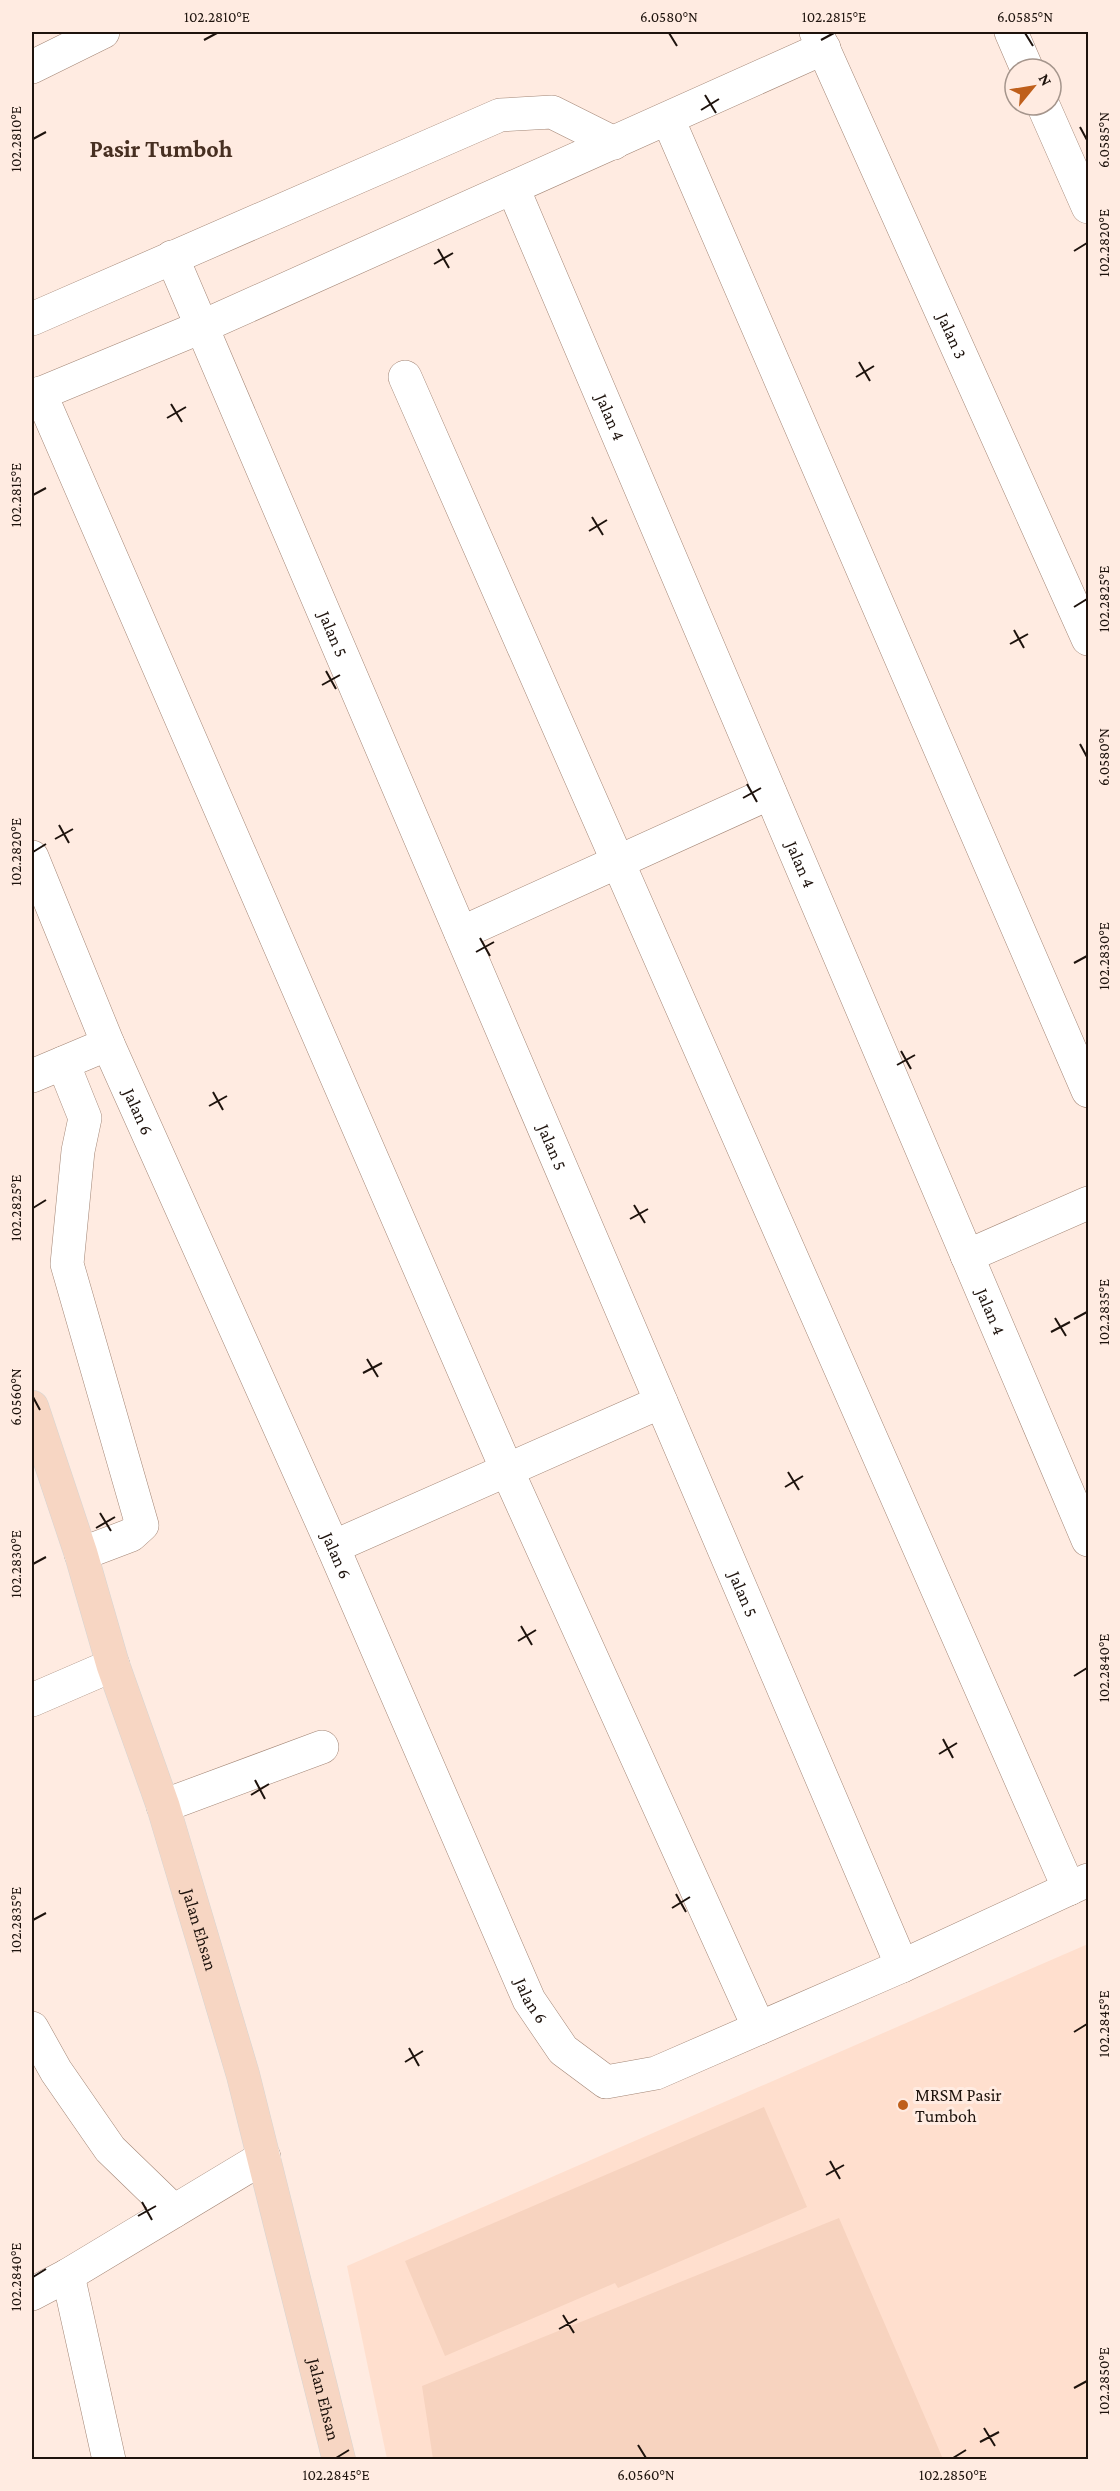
<svg xmlns="http://www.w3.org/2000/svg" width="1120" height="2491" font-family="'Crimson Pro',serif">
<style>
.built{fill:#ffdfce}
.green{fill:#f7d3bf}
.lines{fill:none;stroke-linecap:round;stroke-linejoin:round}
.minor-casing{stroke:#a38676;stroke-width:34}
.major-casing{stroke:#d6d5d3;stroke-width:34}
.minor{stroke:#fff;stroke-width:33}
.major{stroke:#f7d6c3;stroke-width:33}
.ticks{fill:none;stroke:#1e130d;stroke-width:2}
.poi-dot{fill:#bf5f1b;stroke:#ffebe1;stroke-width:2}
.labels{text-anchor:middle;dominant-baseline:central;stroke-width:6;stroke-linejoin:round;paint-order:stroke}
.street-label{font-size:18px;fill:#1e130d;stroke:#ffebe1}
.poi-label{font-size:18px;fill:#1e130d;stroke:#ffebe1;text-anchor:start}
.district-label{font-size:24px;font-weight:bold;fill:#472f21;stroke:#ffebe1}
.neatline{fill:none;stroke:#1e130d;stroke-width:2}
.ticks-label{font-size:15px;text-anchor:middle;fill:#1e130d}
</style>
<rect width="100%" height="100%" fill="#ffebe1"/>
<path class="built" d="M1088 1944V2459H387L347 2266Z"/>
<path class="green" d="M764 2107 807 2207 618 2288 615 2283 445 2356 405 2261Z
M839 2218 943 2459H433L422 2386Z"/>
<g class="lines">
<g class="minor-casing">
<g id="minor">
<path id="s1" d="M816 32 1088 639"/>
<path d="M1011 32 1027 69"/>
<path d="M32 67 103 32"/>
<path d="M1043 105 1088 207"/>
<path d="M668 119 1088 1091"/>
<path id="s2" d="M513 188 1088 1540"/>
<path id="s3" d="M172 257 902 1966"/>
<path d="M32 319 500 115 552 112 614 143"/>
<path d="M405 377 1069 1889"/>
<path d="M40 393 507 1470 759 2028"/>
<path d="M32 397 201 327 824 48"/>
<path id="s4" d="M32 857 108 1044 333 1547 529 2000 563 2050 606 2082 656 2073 902 1966 1088 1880"/>
<path d="M461 933 770 793"/>
<path d="M63 1063 85 1118 78 1151 67 1264 142 1525 131 1535 81 1554"/>
<path d="M32 1076 108 1044"/>
<path d="M967 1256 1088 1203"/>
<path d="M333 1547 661 1402"/>
<path d="M32 1700 113 1665"/>
<path d="M163 1806 322 1747"/>
<path d="M32 2028 56 2071 110 2149 174 2211"/>
<path d="M68 2275 109 2460"/>
<path d="M32 2294 68 2275 264 2157"/>
</g>
</g>
<g class="major-casing">
<g id="major">
<path id="s5" d="M32 1407 81 1554 113 1665 163 1806 243 2075 339 2460"/>
</g>
</g>
<use href="#minor" class="minor"/>
<use href="#major" class="major"/>
</g>
<path class="ticks" d="M669 33 677 46M1025 33 1033 46M204 40 217 33M821 40 834 33M705 95 716 113M701 110 719 99M1080 127 1087 140M33 139 46 132M438 249 449 268M1074 251 1087 243M434 264 453 253M859 362 870 381M856 377 874 366M171 404 182 422M167 418 186 407M33 495 46 488M592 517 603 535M589 531 607 520M1074 607 1087 599M1014 630 1024 648M1010 644 1028 634M326 671 336 689M322 685 340 675M1080 744 1087 757M747 784 757 802M743 798 761 788M59 825 69 843M55 839 73 829M33 852 46 844M480 938 490 956M476 952 494 942M1074 963 1087 956M901 1051 911 1069M897 1065 915 1055M213 1092 223 1110M209 1106 227 1096M634 1205 645 1223M33 1208 46 1200M630 1219 648 1209M1055 1318 1066 1336M1074 1319 1087 1312M1051 1332 1070 1322M367 1359 378 1377M363 1373 382 1363M33 1397 40 1410M788 1472 799 1490M785 1487 803 1476M100 1513 111 1531M96 1528 115 1517M33 1564 46 1557M521 1626 532 1645M518 1641 536 1630M1074 1676 1087 1668M943 1739 953 1758M939 1754 957 1743M255 1780 265 1799M251 1795 269 1784M676 1894 686 1912M672 1908 690 1897M33 1920 46 1913M1074 2032 1087 2024M409 2048 419 2066M405 2062 423 2051M830 2161 840 2179M826 2175 844 2165M142 2202 152 2220M138 2216 156 2206M33 2277 46 2269M563 2315 574 2333M559 2329 577 2319M1074 2388 1087 2381M984 2428 995 2446M980 2442 999 2432M638 2445 646 2458M336 2458 349 2450M953 2458 966 2450"/>
<circle class="poi-dot" cx="903" cy="2105" r="6"/>
<g class="labels">
<g class="street-label">
<text stroke="none"><textPath href="#s1" startOffset="333">Jalan 3</textPath></text>
<text stroke="none"><textPath href="#s2" startOffset="249">Jalan 4</textPath></text>
<text stroke="none"><textPath href="#s3" startOffset="410">Jalan 5</textPath></text>
<text stroke="none"><textPath href="#s2" startOffset="735">Jalan 4</textPath></text>
<text stroke="none"><textPath href="#s4" startOffset="276">Jalan 6</textPath></text>
<text stroke="none"><textPath href="#s3" startOffset="968">Jalan 5</textPath></text>
<text stroke="none"><textPath href="#s2" startOffset="1221">Jalan 4</textPath></text>
<text stroke="none"><textPath href="#s4" startOffset="762">Jalan 6</textPath></text>
<text stroke="none"><textPath href="#s3" startOffset="1454">Jalan 5</textPath></text>
<text stroke="none"><textPath href="#s5" startOffset="549">Jalan Ehsan</textPath></text>
<text stroke="none"><textPath href="#s4" startOffset="1248">Jalan 6</textPath></text>
<text stroke="none"><textPath href="#s5" startOffset="1035">Jalan Ehsan</textPath></text>
</g>
<g class="poi-label">
<text x="915" y="2095">MRSM Pasir<tspan x="915" dy="21">Tumboh</tspan></text>
</g>
<g class="district-label">
<text x="161" y="148">Pasir Tumboh</text>
</g>
</g>
<rect width="1120" height="2491" fill="none" stroke="#ffebe1" stroke-width="66"/>
<g transform="translate(1033 87) rotate(60)"><circle r="28" fill="#ffebe1" stroke="#a5958c" stroke-width="1.5"/>
<path d="M0-4.5L10 22L0 15L-10 22Z" fill="#bf5f1b"/>
<text y="-9" font-size="16" font-weight="bold" text-anchor="middle" fill="#1e130d">N</text>
</g>
<rect x="33" y="33" width="1054" height="2425" class="neatline"/>
<g class="ticks-label">
<text x="217" y="22">102.2810°E</text>
<text x="669" y="22">6.0580°N</text>
<text x="834" y="22">102.2815°E</text>
<text x="1025" y="22">6.0585°N</text>
<text transform="translate(16 139) rotate(-90)" y="5">102.2810°E</text>
<text transform="translate(1104 140) rotate(-90)" y="5">6.0585°N</text>
<text transform="translate(1104 243) rotate(-90)" y="5">102.2820°E</text>
<text transform="translate(16 495) rotate(-90)" y="5">102.2815°E</text>
<text transform="translate(1104 599) rotate(-90)" y="5">102.2825°E</text>
<text transform="translate(1104 757) rotate(-90)" y="5">6.0580°N</text>
<text transform="translate(16 852) rotate(-90)" y="5">102.2820°E</text>
<text transform="translate(1104 956) rotate(-90)" y="5">102.2830°E</text>
<text transform="translate(16 1208) rotate(-90)" y="5">102.2825°E</text>
<text transform="translate(1104 1312) rotate(-90)" y="5">102.2835°E</text>
<text transform="translate(16 1397) rotate(-90)" y="5">6.0560°N</text>
<text transform="translate(16 1564) rotate(-90)" y="5">102.2830°E</text>
<text transform="translate(1104 1668) rotate(-90)" y="5">102.2840°E</text>
<text transform="translate(16 1920) rotate(-90)" y="5">102.2835°E</text>
<text transform="translate(1104 2024) rotate(-90)" y="5">102.2845°E</text>
<text transform="translate(16 2277) rotate(-90)" y="5">102.2840°E</text>
<text transform="translate(1104 2381) rotate(-90)" y="5">102.2850°E</text>
<text x="336" y="2480">102.2845°E</text>
<text x="646" y="2480">6.0560°N</text>
<text x="953" y="2480">102.2850°E</text>
</g>
</svg>
